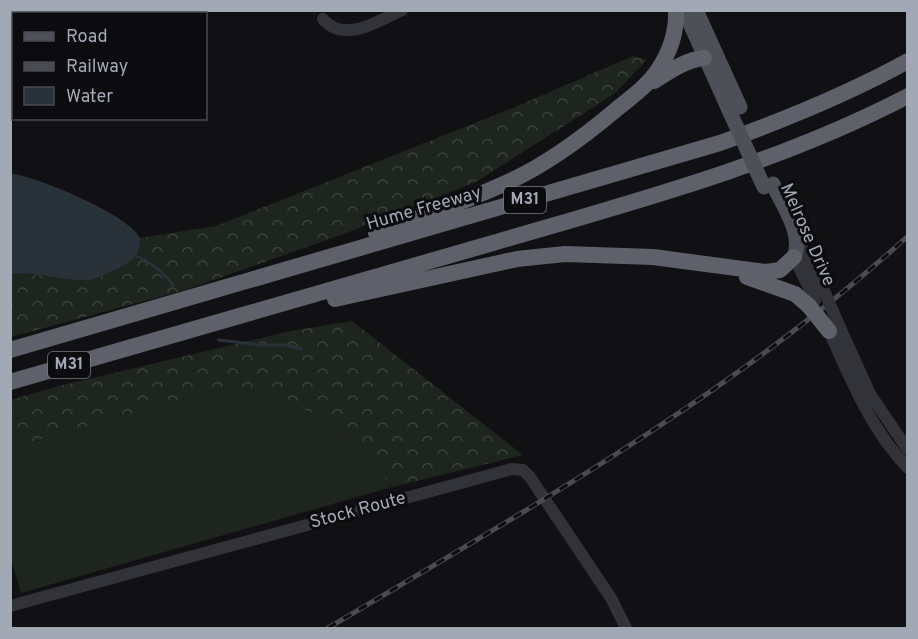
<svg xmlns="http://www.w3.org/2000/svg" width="918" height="639" font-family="Overpass,sans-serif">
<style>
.grass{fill:#1d251e}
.forest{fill:url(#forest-crowns)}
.water{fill:#293238}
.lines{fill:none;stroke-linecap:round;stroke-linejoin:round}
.stream{stroke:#293238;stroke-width:3}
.minor{stroke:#323338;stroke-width:12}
.major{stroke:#4e5057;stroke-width:15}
.highway{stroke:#5e6169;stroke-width:16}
.rail-casing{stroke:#494b51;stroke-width:5}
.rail{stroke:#0c0c0e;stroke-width:3;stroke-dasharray:9;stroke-linecap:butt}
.minor-bridge{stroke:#323338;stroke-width:12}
.major-bridge{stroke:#4e5057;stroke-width:15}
.highway-bridge{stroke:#5e6169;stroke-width:16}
.labels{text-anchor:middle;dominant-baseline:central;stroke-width:6;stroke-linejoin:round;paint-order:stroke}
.shield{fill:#0c0c0e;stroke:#757982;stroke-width:1.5}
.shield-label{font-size:16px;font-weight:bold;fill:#a2a8b4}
.street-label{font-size:18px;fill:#a2a8b4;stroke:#0c0c0e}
</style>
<defs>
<pattern id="forest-crowns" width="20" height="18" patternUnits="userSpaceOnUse" patternTransform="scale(1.5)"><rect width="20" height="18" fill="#1d251e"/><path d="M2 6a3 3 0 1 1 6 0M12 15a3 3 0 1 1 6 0" fill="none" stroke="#3b423c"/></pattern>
</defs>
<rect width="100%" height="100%" fill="#111113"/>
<path class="grass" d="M235 385 346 425 392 487 21 593 11 559 10 448Z"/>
<path class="forest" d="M633 56 647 60 614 94 476 182 341 235 185 290 11 337V274C35 271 65 282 90 280 99 279 109 272 117 269 131 263 141 255 140 238L216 226 515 107Z
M352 321 523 455 392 487 346 425 235 385 11 448V400L59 386 291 331Z"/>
<path class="water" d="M10 173C38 177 128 214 140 238 141 255 131 263 117 269 109 272 99 279 90 280 65 282 36 271 11 274Z"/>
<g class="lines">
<path class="stream" d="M136 256C152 263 162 271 173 285
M219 340 260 345H287L302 349"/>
<path class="minor" d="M323 19C344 44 378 21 402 10
M796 235 825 293
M794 257 815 300
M838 323 870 394 908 450
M829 331C850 378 871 430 908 468
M10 606 512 469 523 470 530 477 611 598 626 628"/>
<path class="major" d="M684 10 729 110
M696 10 740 107
M773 184C782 205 804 234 794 257"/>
<path class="highway" d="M654 81C670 71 685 60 704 58
M376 233C420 217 465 202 508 182 548 164 585 136 618 108 632 97 648 85 658 70 670 52 677 33 676 10
M747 277 795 294 809 306
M335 299 517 259 565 254 653 257 766 272 780 270 794 257
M10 350 720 143C784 120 848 94 908 61
M10 382C171 336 332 289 493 243 636 201 775 165 908 96"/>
<g class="rail-casing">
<path id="rail" d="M328 628C528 509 734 394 908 236"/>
</g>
<use href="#rail" class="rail"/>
<path class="minor-bridge" d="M825 293 838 323"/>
<path class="major-bridge" d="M729 110 764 187"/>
<path class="highway-bridge" d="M809 306 829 331"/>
</g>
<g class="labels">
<g class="shield">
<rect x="504" y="187" width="42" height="26" rx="4.5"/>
<rect x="48" y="352" width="42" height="26" rx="4.5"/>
</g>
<g class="shield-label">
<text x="525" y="200">M31</text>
<text x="69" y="365">M31</text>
</g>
<g class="street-label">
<text transform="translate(424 209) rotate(-16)">Hume Freeway</text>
<text transform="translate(807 235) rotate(66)">Melrose Drive</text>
<text transform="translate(358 511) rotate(-15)">Stock Route</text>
</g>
</g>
<rect width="918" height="639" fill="none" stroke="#a2a8b4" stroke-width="24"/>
<rect x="12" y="12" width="195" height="108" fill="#0c0c0e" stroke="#484a50" stroke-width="1.5"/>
<rect x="24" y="32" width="30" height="9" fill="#4e5057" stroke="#484a50" stroke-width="1.5"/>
<text x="66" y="42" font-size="18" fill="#a2a8b4">Road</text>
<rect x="24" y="62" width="30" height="9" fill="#494b51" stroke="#484a50" stroke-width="1.5"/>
<text x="66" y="72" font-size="18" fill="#a2a8b4">Railway</text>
<rect x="24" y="87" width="30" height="18" fill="#293238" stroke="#484a50" stroke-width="1.5"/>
<text x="66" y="102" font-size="18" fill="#a2a8b4">Water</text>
</svg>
